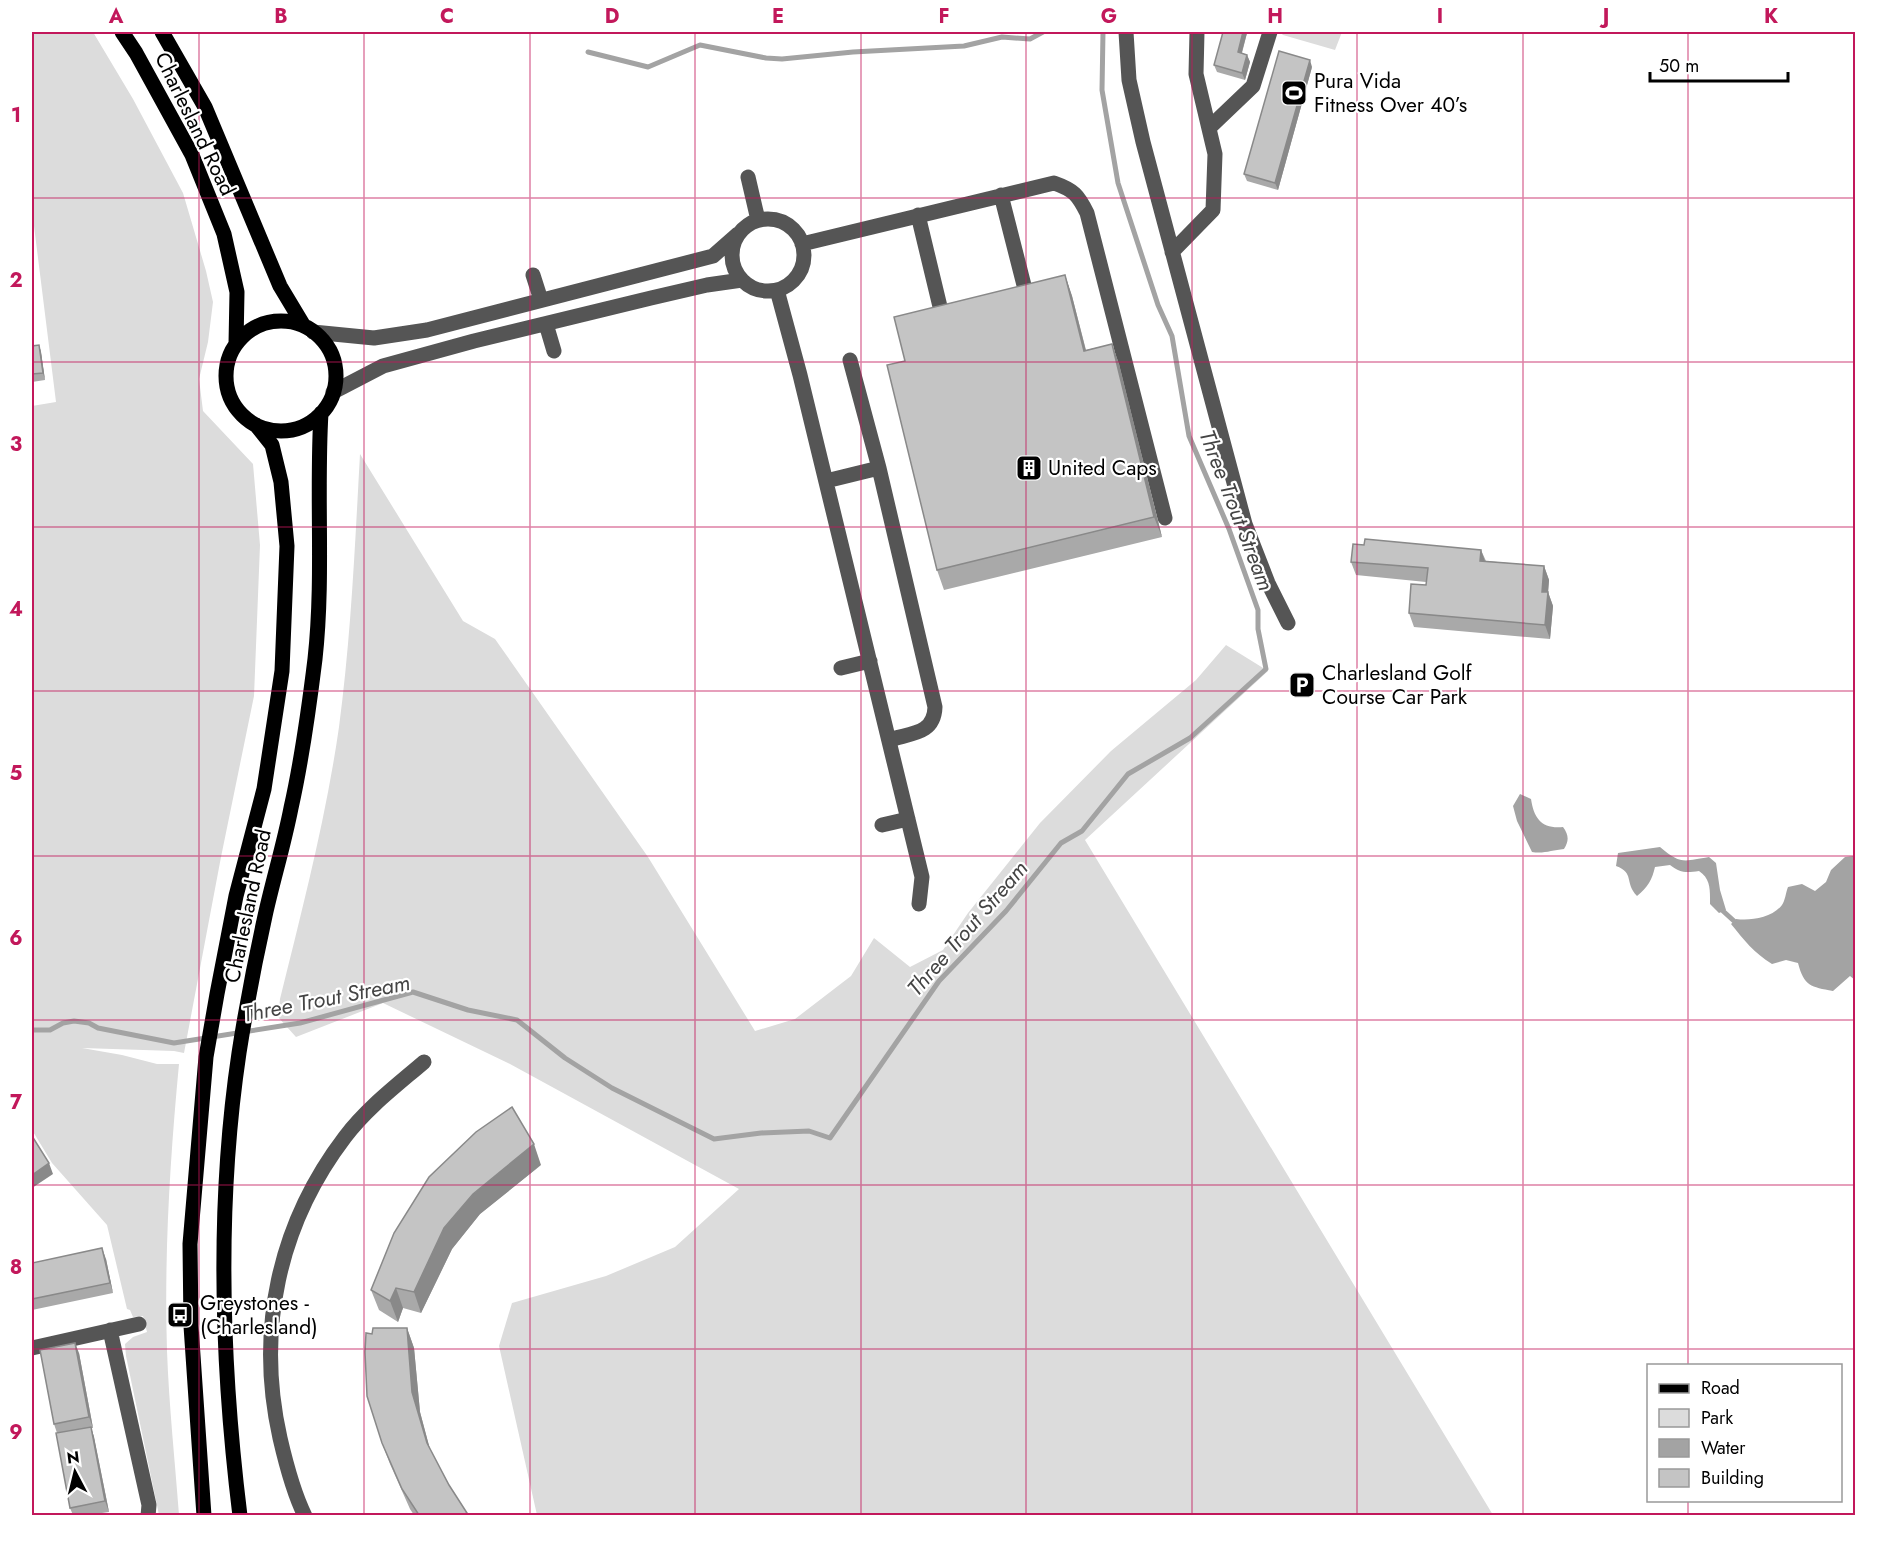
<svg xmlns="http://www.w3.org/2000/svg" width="1887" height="1547" font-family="Jost,sans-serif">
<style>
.green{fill:#dcdcdc}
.water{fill:#a3a3a3}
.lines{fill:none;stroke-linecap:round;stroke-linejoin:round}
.stream{stroke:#a3a3a3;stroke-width:5}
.minor{stroke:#555;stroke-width:15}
.major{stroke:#000;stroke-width:15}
.wall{fill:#a9a9a9}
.shaded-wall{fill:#898989}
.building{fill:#c4c4c4;stroke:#898989;stroke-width:1.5}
.grid{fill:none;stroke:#c2185b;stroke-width:1.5;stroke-opacity:0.55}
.labels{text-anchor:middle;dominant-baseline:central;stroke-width:4.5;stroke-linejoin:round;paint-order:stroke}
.poi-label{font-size:21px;fill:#000;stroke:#fff;text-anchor:start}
.street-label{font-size:21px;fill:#000;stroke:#fff}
.water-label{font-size:22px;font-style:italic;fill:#444;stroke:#fff}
.neatline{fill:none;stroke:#c2185b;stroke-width:2}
.grid-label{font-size:20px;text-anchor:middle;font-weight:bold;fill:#c2185b}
</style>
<rect width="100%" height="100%" fill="#fff"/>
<path class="green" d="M32 32H93L133 99 183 193 206 271 213 302 208 342 199 379 203 411 253 464 260 545 254 696 221 857 184 1053 174 1051 82 1048 122 1055 157 1064H179C170 1159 164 1255 167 1351 169 1406 175 1461 179 1515H159L126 1356 125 1344 133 1337 147 1332 143 1316 133 1317 130 1310 127 1309 107 1225 52 1163 32 1130V406L56 402 32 210Z
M1280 32H1342L1335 50 1283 35Z
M360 454 463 621 495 639 648 857 755 1031 795 1019 851 976 874 938 910 967 943 950 968 913 1040 823 1111 751 1196 680 1226 645 1268 671 1085 840 1493 1515H537L499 1346 512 1303 606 1276 675 1247 739 1189 510 1064 383 1003 296 1037 278 1017 280 999C302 910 326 818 339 727 351 637 355 545 360 454Z"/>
<path class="water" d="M1520 794 1531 799C1534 819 1542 829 1563 827 1569 835 1569 841 1564 849 1552 850 1544 854 1532 852L1517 821 1513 806Z
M1660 847C1681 865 1684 861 1709 857L1716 863 1720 890 1726 910 1719 913 1710 904C1710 890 1711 879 1699 871 1686 873 1680 873 1670 865L1655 867C1652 880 1648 887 1637 896 1624 882 1635 873 1616 866L1618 853Z
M1855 856V980L1850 976 1833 991C1811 987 1804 986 1798 963L1786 960 1772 964C1754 953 1744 940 1731 924L1736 919C1750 921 1772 918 1782 905 1785 901 1786 892 1788 887L1802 884 1815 891 1826 882 1831 870 1845 857Z"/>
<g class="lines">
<path class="stream" d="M588 52 648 67 700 45 766 58 782 59 853 52 964 46 1002 37 1030 39 1043 32
M1723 911 1734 921
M32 1030H50L63 1023 74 1021 89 1023 98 1028 174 1043 300 1023 413 992 468 1010 517 1020 565 1058 612 1088 714 1139 761 1133 809 1131 830 1138 939 981 1006 911 1061 843 1082 831 1128 774 1190 738 1266 669 1258 629V610L1229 529 1189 436 1172 336 1158 305 1118 183 1102 90 1103 32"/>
<path class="minor" d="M1126 32 1129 80 1143 142 1245 524 1268 583 1288 623
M1209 128 1253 86 1270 32
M748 177 758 220
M1001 195 1027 297
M918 215 942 315
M732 255a36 36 0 1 1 72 0a36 36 0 1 1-72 0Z
M802 244 1054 183C1074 190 1078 195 1087 213L1165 518
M1172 252 1213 210 1215 154 1196 74 1197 32
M533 275 541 300
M777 290 800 375 922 877 919 904
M546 324 554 351
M313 332 374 338 427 330 713 256 738 234
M850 360 879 468 935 707C934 735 910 733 889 740
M333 392 383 366 474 341 651 298 707 285 742 280
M826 481 879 468
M841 668 870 661
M882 825 908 819
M110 1330 149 1505 148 1516
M32 1348 139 1324
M305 1516C293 1492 286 1464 280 1438 256 1331 278 1225 345 1137 367 1108 396 1086 424 1062"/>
<path class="major" d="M122 32 136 53 192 155 224 234 237 292 236 344
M162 32 205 107 280 286 304 326
M226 376a55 55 0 1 1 110 0a55 55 0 1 1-110 0Z
M204 1516 191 1326 190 1244 206 1057 217 994 236 896 264 789 282 671 287 546 281 482 272 445 256 425
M240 1516C221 1362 216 1207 239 1053 246 1008 255 961 265 916 273 880 284 844 291 808 302 759 309 708 315 659 324 577 316 495 321 413"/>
</g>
<path class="wall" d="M1247 33 1242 53 1247 55 1250 62 1245 80 1217 72 1214 65Z
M1312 67 1278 190 1247 181 1244 174Z
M1065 275 1072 296 1086 350 1112 344 1119 364 1162 537 944 590 937 570 905 361Z
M39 345 41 352 45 380 32 382V346Z
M1364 545 1481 550 1486 561 1544 566 1549 580 1548 592 1553 606 1550 639 1414 627 1409 613 1426 585V582L1356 575 1351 562Z
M541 1165 480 1214 452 1249 421 1313 403 1308 398 1322 379 1310 371 1290Z
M106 1259 113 1293 32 1310V1263Z
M407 1328 414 1348 420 1412 430 1450 449 1485 468 1515H414L410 1509 390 1464 382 1443 372 1334Z
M79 1353 93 1428H91L94 1437 109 1512 88 1515H73L70 1508 57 1433 54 1424Z"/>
<path class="shaded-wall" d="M1243 32H1247V33L1240 59 1238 52Z
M1247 55 1250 62 1245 80 1242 73Z
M1310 60 1312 67 1278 190 1275 183Z
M1065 275 1072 296 1091 371 1084 351Z
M1112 344 1119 364 1162 537 1154 517Z
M39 345 41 352 45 380 43 373Z
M1481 550 1486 564 1480 561Z
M1544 566 1549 580 1547 606 1542 592Z
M1548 592 1553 606 1550 639 1545 625Z
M534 1144 541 1165 480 1214 452 1249 421 1313 414 1292 444 1228 473 1194Z
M49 1163 53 1174 32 1188V1175Z
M102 1248 106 1259 113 1293 110 1283Z
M396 1288 403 1308 398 1322 390 1301Z
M407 1328 414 1348 420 1412 434 1464 427 1443 412 1392Z
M75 1343 79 1353 93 1428 89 1417Z
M91 1427 94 1437 109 1512 105 1501Z"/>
<path class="building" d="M1223 32H1243L1238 52 1247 55 1242 73 1214 65Z
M1279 51 1310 60 1275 183 1244 174Z
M1065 275 1084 351 1112 344 1154 517 937 570 887 365 905 361 894 317Z
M39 345 43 373 32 374V346Z
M1365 539 1481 550 1480 561 1544 566 1542 592H1548L1545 625 1409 613 1411 584 1426 585 1428 568 1351 562 1353 544 1364 545Z
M512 1107 534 1144 473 1194 444 1228 414 1292 396 1288 390 1301 371 1290 394 1233 429 1177 476 1132Z
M32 1136 49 1163 32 1175Z
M102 1248 110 1283 32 1299V1263Z
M373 1328H407L412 1392 427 1443 449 1485 467 1513 463 1515H419L402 1489 382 1443 367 1396 365 1352 366 1333 372 1334Z
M75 1343 89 1417 54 1424 40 1350Z
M91 1427 105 1501 70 1508 56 1433Z"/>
<path class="grid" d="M199 32V1516M364 32V1516M530 32V1516M695 32V1516M861 32V1516M1026 32V1516M1192 32V1516M1357 32V1516M1523 32V1516M1688 32V1366M32 198H1856M32 362H1856M32 527H1856M32 691H1856M32 856H1856M32 1020H1856M32 1185H1856M32 1349H1856M1688 1500V1516"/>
<defs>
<g id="stadium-square" transform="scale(1.35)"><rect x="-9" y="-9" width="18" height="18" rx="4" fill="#000" stroke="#fff"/><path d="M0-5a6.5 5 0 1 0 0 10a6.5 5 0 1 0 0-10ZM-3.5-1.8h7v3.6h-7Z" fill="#fff"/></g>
<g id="building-square" transform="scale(1.35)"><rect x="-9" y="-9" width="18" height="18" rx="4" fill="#000" stroke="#fff"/><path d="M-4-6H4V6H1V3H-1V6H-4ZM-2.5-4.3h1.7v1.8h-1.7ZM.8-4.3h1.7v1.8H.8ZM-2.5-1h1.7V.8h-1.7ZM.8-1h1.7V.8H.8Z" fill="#fff"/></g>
<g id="parking-square" transform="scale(1.35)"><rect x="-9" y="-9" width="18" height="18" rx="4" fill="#000" stroke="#fff"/><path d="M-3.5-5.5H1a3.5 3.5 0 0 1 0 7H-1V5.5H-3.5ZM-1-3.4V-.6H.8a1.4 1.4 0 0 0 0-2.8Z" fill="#fff"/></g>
<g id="bus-square" transform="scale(1.35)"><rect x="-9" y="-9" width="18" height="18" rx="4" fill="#000" stroke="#fff"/><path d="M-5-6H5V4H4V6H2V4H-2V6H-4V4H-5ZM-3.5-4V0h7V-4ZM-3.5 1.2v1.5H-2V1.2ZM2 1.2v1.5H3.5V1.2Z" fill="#fff"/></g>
</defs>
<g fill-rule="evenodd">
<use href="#stadium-square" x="1294" y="93"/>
<use href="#building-square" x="1029" y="468"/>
<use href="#parking-square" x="1302" y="685"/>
<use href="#bus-square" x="180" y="1315"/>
</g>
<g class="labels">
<g class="poi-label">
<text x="1314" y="81">Pura Vida<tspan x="1314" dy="24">Fitness Over 40’s</tspan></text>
<text x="1048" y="468">United Caps</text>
<text x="1322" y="673">Charlesland Golf<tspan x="1322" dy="24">Course Car Park</tspan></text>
<text x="200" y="1303">Greystones -<tspan x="200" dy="24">(Charlesland)</tspan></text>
</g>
<g class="street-label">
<text transform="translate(195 124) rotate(64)">Charlesland Road</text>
<text transform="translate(248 906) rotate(-78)">Charlesland Road</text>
</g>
<g class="water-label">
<text transform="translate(1237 510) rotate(69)">Three Trout Stream</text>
<text transform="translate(967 928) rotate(-49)">Three Trout Stream</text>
<text transform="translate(326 998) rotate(-11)">Three Trout Stream</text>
</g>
</g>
<rect width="1887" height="1547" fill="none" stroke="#ffffff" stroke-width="66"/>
<rect x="1647" y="1364" width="195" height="138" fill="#ffffff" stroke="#999999" stroke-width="1.5"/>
<rect x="1659" y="1384" width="30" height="9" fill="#000000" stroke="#999999" stroke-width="1.5"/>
<text x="1701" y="1394" font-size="18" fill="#000000">Road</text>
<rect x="1659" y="1409" width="30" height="18" fill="#dcdcdc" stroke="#999999" stroke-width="1.5"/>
<text x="1701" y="1424" font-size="18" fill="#000000">Park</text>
<rect x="1659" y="1439" width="30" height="18" fill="#a3a3a3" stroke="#999999" stroke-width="1.5"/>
<text x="1701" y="1454" font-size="18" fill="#000000">Water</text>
<rect x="1659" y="1469" width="30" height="18" fill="#c4c4c4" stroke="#999999" stroke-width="1.5"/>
<text x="1701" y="1484" font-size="18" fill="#000000">Building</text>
<g transform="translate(75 1472) rotate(353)" stroke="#ffffff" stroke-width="4.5" paint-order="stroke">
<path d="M0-4.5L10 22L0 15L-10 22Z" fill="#000000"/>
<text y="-9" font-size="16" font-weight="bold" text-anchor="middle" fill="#000000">N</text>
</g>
<path d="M1650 72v9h138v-9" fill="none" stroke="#000000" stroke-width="3"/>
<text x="1659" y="72" font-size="18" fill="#000000" stroke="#ffffff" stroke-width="4.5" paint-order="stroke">50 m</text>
<rect x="33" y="33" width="1821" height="1481" class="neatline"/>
<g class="grid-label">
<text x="116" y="23">A</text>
<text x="281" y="23">B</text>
<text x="447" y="23">C</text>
<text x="612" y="23">D</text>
<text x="778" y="23">E</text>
<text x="944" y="23">F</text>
<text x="1109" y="23">G</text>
<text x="1275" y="23">H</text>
<text x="1440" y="23">I</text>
<text x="1606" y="23">J</text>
<text x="1771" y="23">K</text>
<text x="16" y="122">1</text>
<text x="16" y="287">2</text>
<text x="16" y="451">3</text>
<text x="16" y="616">4</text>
<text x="16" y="780">5</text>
<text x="16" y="945">6</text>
<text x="16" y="1109">7</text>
<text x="16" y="1274">8</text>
<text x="16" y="1439">9</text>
</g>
</svg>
